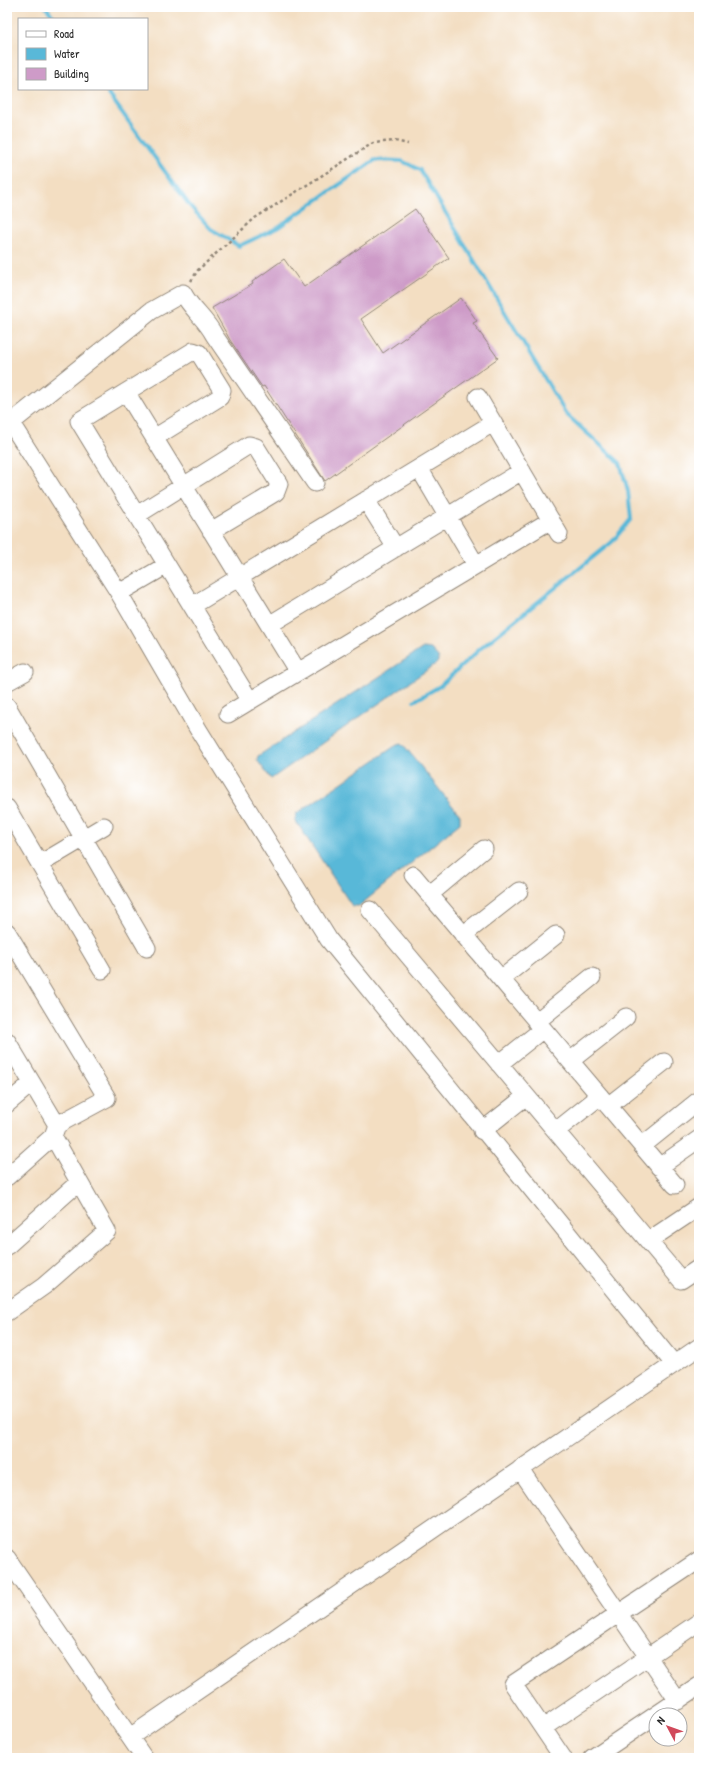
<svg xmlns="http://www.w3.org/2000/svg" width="706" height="1765" font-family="'Patrick Hand',sans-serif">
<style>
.water{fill:#59b8d8;stroke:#427282}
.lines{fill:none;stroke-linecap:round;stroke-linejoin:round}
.stream{stroke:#59b8d8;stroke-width:4}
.building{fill:#ce9bc8}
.minor-casing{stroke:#8f8476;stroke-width:19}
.path{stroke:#8f8476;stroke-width:2.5;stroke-dasharray:3 3;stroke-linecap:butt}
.minor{stroke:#fff;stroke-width:17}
</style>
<rect width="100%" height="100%" fill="#fff"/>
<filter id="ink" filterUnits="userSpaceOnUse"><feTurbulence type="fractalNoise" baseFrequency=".025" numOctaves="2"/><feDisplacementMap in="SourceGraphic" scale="8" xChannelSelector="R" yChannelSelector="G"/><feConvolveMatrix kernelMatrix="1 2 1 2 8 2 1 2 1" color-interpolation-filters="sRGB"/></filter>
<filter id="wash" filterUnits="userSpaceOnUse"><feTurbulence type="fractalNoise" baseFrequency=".012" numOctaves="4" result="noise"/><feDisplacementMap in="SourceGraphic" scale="16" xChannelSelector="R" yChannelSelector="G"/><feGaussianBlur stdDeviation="0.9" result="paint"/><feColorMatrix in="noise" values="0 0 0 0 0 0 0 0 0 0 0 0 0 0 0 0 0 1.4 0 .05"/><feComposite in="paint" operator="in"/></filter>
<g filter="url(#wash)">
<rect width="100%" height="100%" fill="#f3dec2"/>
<path class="water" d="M423 648 431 649 439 658 437 663 271 779 257 760 258 756Z
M402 743 460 815V823L359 906H352L295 820 296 814 398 744Z"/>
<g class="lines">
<path class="stream" d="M46 7 55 19
M105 89 190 206 211 229 239 246 277 228 375 160 402 161 420 170 566 414 620 463 628 491 631 519 612 542 481 648 440 686 414 701"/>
</g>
<g id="blocks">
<path class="building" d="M415 209 449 258 361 319 383 353 461 298 477 321 473 323 498 358 325 481 264 386 262 387 230 340 212 308 253 284 252 282 284 259 304 287Z"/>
</g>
</g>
<g filter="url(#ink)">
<use href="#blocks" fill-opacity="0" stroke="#8f8476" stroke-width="1"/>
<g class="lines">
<g class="minor-casing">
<path id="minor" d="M126 392 298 672
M478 397 559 534
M7 417 119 593 198 729 329 940 674 1364
M7 426 151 311 183 293C191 309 206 319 214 335L315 483
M154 438 220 397 222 390 199 353 193 351 79 421 250 701
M419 468 476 565
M366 500 396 548
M137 515 249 445 256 447 279 484 276 492 211 531
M119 593 167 565
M192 606 493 423
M269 625 522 471
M7 682 25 672
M7 706 147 948
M228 714 551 520
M7 808 102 970
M40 864 104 826
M413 875 675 1185
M429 895 484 849
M370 910 681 1280 699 1268
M7 932 107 1098 57 1125
M463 935 519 891
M501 979 556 935
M536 1022 592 977
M7 1041 57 1125 53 1136 107 1231 44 1286 7 1312
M570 1061 626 1017
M499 1064 543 1029
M7 1104 32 1083
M608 1106 664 1062
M482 1131 526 1096
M556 1131 600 1096
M642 1146 698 1101 699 1103
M659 1167 699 1139
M7 1177 53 1136
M648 1241 699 1207
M7 1246 79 1182
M520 1469 678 1701
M7 1558 144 1758
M656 1715 699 1686
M543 1728 699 1622
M130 1737 699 1347
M563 1758 513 1684 699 1560
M592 1758 656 1715"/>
</g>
<path class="path" d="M191 281 198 270 255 218 373 143 395 141 408 144"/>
<use href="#minor" class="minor"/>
</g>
</g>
<rect width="706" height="1765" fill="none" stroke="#fff" stroke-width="24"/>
<rect x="18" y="18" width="130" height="72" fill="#ffffff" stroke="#aaaaaa"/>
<rect x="26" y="31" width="20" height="6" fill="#ffffff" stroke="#aaaaaa"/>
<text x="54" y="38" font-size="12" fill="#2b2b2b">Road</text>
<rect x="26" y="48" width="20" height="12" fill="#59b8d8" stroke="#aaaaaa"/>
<text x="54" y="58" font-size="12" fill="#2b2b2b">Water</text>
<rect x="26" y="68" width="20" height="12" fill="#ce9bc8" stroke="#aaaaaa"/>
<text x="54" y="78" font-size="12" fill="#2b2b2b">Building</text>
<g transform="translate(668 1727) rotate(311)"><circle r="19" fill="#ffffff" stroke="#aaaaaa"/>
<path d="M0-3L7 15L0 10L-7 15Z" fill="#d1495b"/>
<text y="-6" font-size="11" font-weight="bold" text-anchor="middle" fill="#2b2b2b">N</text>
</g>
</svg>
